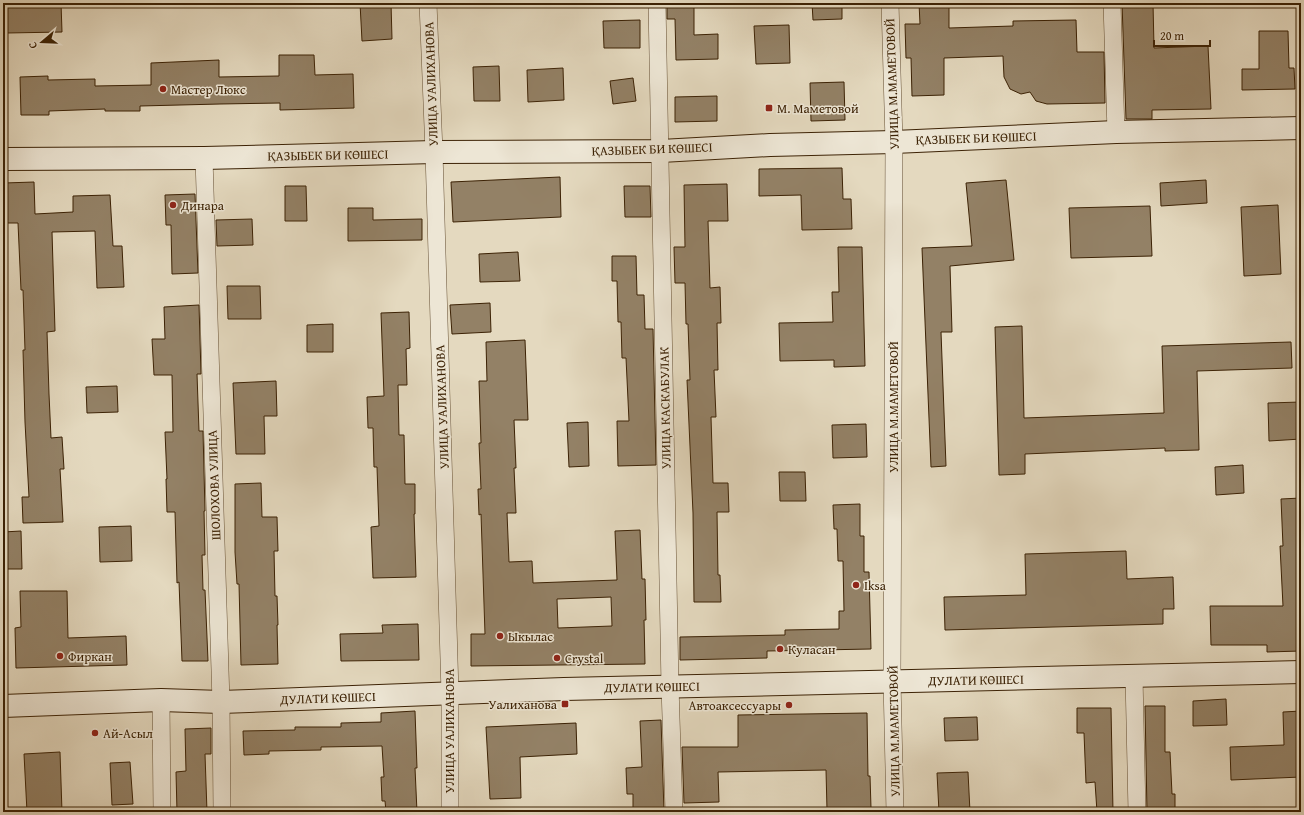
<svg xmlns="http://www.w3.org/2000/svg" width="1304" height="815" font-family="'Gentium Book Plus',serif">
<style>
.building{fill:#938166;stroke:#3c2205;fill-rule:evenodd}
.lines{fill:none;stroke-linecap:round;stroke-linejoin:round}
.minor-casing{stroke:#665034;stroke-width:18}
.secondary-casing{stroke:#3c2205;stroke-width:24}
.minor{stroke:#ede6d5;stroke-width:17}
.secondary{stroke:#ede6d5;stroke-width:22}
.poi-dot{fill:#8f2418;stroke:#ede6d5;stroke-width:1.5}
.labels{text-anchor:middle;dominant-baseline:central;stroke-width:3;stroke-linejoin:round;paint-order:stroke}
.street-label{font-size:13px;fill:#3c2205;stroke:#ede6d5}
.poi-label{font-size:13px;fill:#3c2205;stroke:#ede6d5;text-anchor:start}
</style>
<rect width="100%" height="100%" fill="#e4d9bf"/>
<filter id="stains"><feTurbulence type="fractalNoise" baseFrequency=".005" numOctaves="4"/><feColorMatrix values="0 0 0 0 .2 0 0 0 0 .09 0 0 0 0 .02 0 0 0 .5 -.17"/></filter>
<radialGradient id="worn" r=".72"><stop offset=".6" stop-color="#630" stop-opacity="0"/><stop offset="1" stop-color="#630" stop-opacity=".3"/></radialGradient>
<path class="building" d="M6 3H61L62 32 7 33Z
M360 3H391L392 39 362 41Z
M667 3H694V35L718 34V59L676 60 675 19H667Z
M812 3H842V19L813 20Z
M919 3H949V28L1013 26V21L1076 20 1077 52H1104L1105 103 1047 104 1036 101 1030 92 1021 94 1010 89 1004 77 1003 56 944 58V95L912 96 911 58H906L905 24H920Z
M1122 3H1153L1154 48 1208 46 1211 109 1152 110V119H1126Z
M640 20V48H604L603 21Z
M789 25 790 63 756 64 754 26Z
M1259 31H1288L1289 68H1294L1295 89 1242 90V69H1259Z
M279 55H314L315 75 353 74 354 108 280 110V103L220 104 140 106V111H105V109L49 111V115H21L20 77 48 76V80L95 79V86L151 85V63L219 60V77L279 76Z
M499 66 500 101H474L473 67Z
M563 68 564 100 528 102 527 70Z
M633 78 636 101 613 104 610 81Z
M844 82 845 120 811 121 810 83Z
M717 96V121L675 122V97Z
M842 168 843 199H851L852 229 802 230 801 195 759 196V169Z
M560 177 561 217 453 222 451 182Z
M1006 180 1014 260 950 266 952 332H941L946 466 931 467 922 248 972 246 966 183Z
M1206 180 1207 203 1161 206 1160 183Z
M34 182 35 214 73 212V196L110 195 113 246H122L124 287 97 288 95 231 52 232 55 331 47 332 49 394 51 438 62 437 64 469H60L63 522 23 523 22 497H29L25 422 23 350H25L23 290H21L18 223H6L4 183Z
M727 184 728 221H708L710 288 720 287 721 323H717L718 370H714L716 417H711L713 483H728L729 512H717L718 575H720L721 602H694L693 513 687 380H690L688 324H686L685 283H675L674 247H685L684 185Z
M285 186H306L307 221H285Z
M624 186H650L651 217H625Z
M195 194 198 273 172 274 171 225H166L165 195Z
M1278 205 1281 274 1244 276 1241 207Z
M1150 206 1152 256 1071 258 1069 208Z
M348 208H373V220L422 219V240L348 241Z
M252 219 253 245 217 246 216 220Z
M838 247H862L865 366 834 367V360L780 361 779 323 833 322 832 292H839Z
M518 252 520 281 480 282 479 254Z
M612 256H636L637 295H644L645 329H653L656 465 618 466 617 421H629L626 358H622L621 322H618L617 281H612Z
M227 286H260L261 319H228Z
M490 303 491 332 452 334 450 305Z
M199 305 201 374H197L199 431H203L205 511H204L205 555H202L203 590H205L208 661H182L179 582 177 583 175 512H167L166 479H167L165 432H173L172 375H154L152 339H165L164 307Z
M409 312 410 348 406 349 407 385H398L399 435H404L405 484H415V514H414L416 577 373 578 371 527 379 526 377 467H374L373 428H368L367 397 384 396 381 313Z
M333 324V352H307V325Z
M1022 326 1024 418 1164 413 1162 346 1291 342 1292 368 1197 371 1199 450 1165 451V448L1025 454V474L999 475 995 327Z
M525 340 528 420H514L516 468H514L516 513H507L509 562 532 561 533 583 617 580 615 531 640 530 642 579H645L646 620H644L645 664 471 666V634H485L481 514 479 515 478 489H481L479 443H481L479 381H487L486 342ZM611 597 612 626 558 628 557 599Z
M276 381 277 416H264L265 454H236L233 383Z
M117 386 118 412 87 413 86 387Z
M1301 402V439L1269 441 1268 403Z
M588 422 589 466 569 467 567 423Z
M866 424 867 457 833 458 832 425Z
M1243 465 1244 493 1216 495 1215 467Z
M779 472H805L806 501H780Z
M261 483 262 517H277L278 551H274L275 596H277L278 625H277L278 664 241 665 239 584H237L235 552V484Z
M1301 498V651L1267 652V645H1211L1210 606H1283L1280 546H1283L1281 499Z
M860 504V536H864V572H869L871 649 767 651V658L680 660V637L785 635V630L839 629V611H844L843 561H838L837 529H834L833 505Z
M131 526 132 561 100 562 99 527Z
M21 531 22 569H3V532Z
M1126 551 1127 579 1173 577 1174 609H1163V624L945 630 944 597 1026 595 1025 554Z
M20 591H67L68 638 126 636 127 665 16 668 15 628 21 627Z
M418 624 419 660 341 661 340 634 383 633 382 625Z
M1226 699 1227 725 1193 726V701Z
M1145 706H1165V752H1170L1172 794H1175V812H1147Z
M1077 708H1111L1113 812H1097L1095 782 1086 783 1084 733H1077Z
M415 711 417 768H415L417 812H386L385 801H382L381 777H384L382 746 321 747V750L269 751V754L244 755 243 731 295 730V727H341V723L381 722V713Z
M1301 711V777L1231 780 1230 747 1284 745 1283 712Z
M867 713 868 776H870L871 808 827 810 826 770 718 772 719 802 684 803 682 747H738V715Z
M977 717 978 740 945 741 944 718Z
M661 720 664 812H633V794H627L626 768 642 767 640 721Z
M576 723 577 754 520 757 521 798 490 799 486 727Z
M211 728V754H205L207 812H177L176 772 186 771 185 729Z
M60 752 62 812H27L24 754Z
M130 762 133 804 112 805 110 763Z
M968 772 970 812H939L937 773Z"/>
<g class="lines">
<g class="minor-casing">
<path id="minor" d="M428 3 434 152 450 693V812
M657 3 670 686 674 812
M890 3 894 142 892 681 895 812
M1112 3 1116 132
M204 158 221 702 222 812
M1134 676 1137 812
M161 700 162 812"/>
</g>
<g class="secondary-casing">
<path id="secondary" d="M3 159 204 158 434 152 661 151 770 145 894 142 1116 132 1301 128
M3 706 161 700 221 702 564 689 1301 672"/>
</g>
<use href="#minor" class="minor"/>
<use href="#secondary" class="secondary"/>
</g>
<g class="poi-dot">
<circle cx="163" cy="89" r="4"/>
<rect x="765" y="104" width="8" height="8" rx="2"/>
<circle cx="173" cy="205" r="4"/>
<circle cx="856" cy="585" r="4"/>
<circle cx="500" cy="636" r="4"/>
<circle cx="780" cy="649" r="4"/>
<circle cx="60" cy="656" r="4"/>
<circle cx="557" cy="658" r="4"/>
<rect x="561" y="700" width="8" height="8" rx="2"/>
<circle cx="789" cy="705" r="4"/>
<circle cx="95" cy="733" r="4"/>
</g>
<g class="labels">
<g class="street-label">
<text transform="translate(431 84) rotate(-92)">УЛИЦА УАЛИХАНОВА</text>
<text transform="translate(892 84) rotate(-92)">УЛИЦА М.МАМЕТОВОЙ</text>
<text transform="translate(976 138) rotate(-2)">ҚАЗЫБЕК БИ КӨШЕСІ</text>
<text transform="translate(652 149) rotate(-2)">ҚАЗЫБЕК БИ КӨШЕСІ</text>
<text transform="translate(328 155) rotate(-1)">ҚАЗЫБЕК БИ КӨШЕСІ</text>
<text transform="translate(442 407) rotate(-92)">УЛИЦА УАЛИХАНОВА</text>
<text transform="translate(893 407) rotate(-90)">УЛИЦА М.МАМЕТОВОЙ</text>
<text transform="translate(665 408) rotate(-91)">УЛИЦА КАСКАБУЛАК</text>
<text transform="translate(214 485) rotate(-92)">ШОЛОХОВА УЛИЦА</text>
<text transform="translate(976 680) rotate(-1)">ДУЛАТИ КӨШЕСІ</text>
<text transform="translate(652 687) rotate(-1)">ДУЛАТИ КӨШЕСІ</text>
<text transform="translate(328 698) rotate(-2)">ДУЛАТИ КӨШЕСІ</text>
<text transform="translate(449 731) rotate(-90)">УЛИЦА УАЛИХАНОВА</text>
<text transform="translate(894 731) rotate(-91)">УЛИЦА М.МАМЕТОВОЙ</text>
</g>
<g class="poi-label">
<text x="171" y="89">Мастер Люкс</text>
<text x="777" y="108">М. Маметовой</text>
<text x="181" y="205">Динара</text>
<text x="864" y="585">Iksa</text>
<text x="508" y="636">Ыкылас</text>
<text x="788" y="649">Куласан</text>
<text x="68" y="656">Фиркан</text>
<text x="565" y="658">Crystal</text>
<text x="557" y="704" text-anchor="end">Уалиханова</text>
<text x="781" y="705" text-anchor="end">Автоаксессуары</text>
<text x="103" y="733">Ай-Асыл</text>
</g>
</g>
<rect width="1304" height="815" fill="none" stroke="#e4d9bf" stroke-width="16"/>
<rect x="4" y="4" width="1296" height="807" fill="none" stroke="#3c2205" stroke-width="2"/>
<rect x="8" y="8" width="1288" height="799" fill="none" stroke="#3c2205"/>
<g transform="translate(42 42) rotate(251)" stroke="#ede6d5" stroke-width="3" paint-order="stroke">
<path d="M0-3L7 15L0 10L-7 15Z" fill="#3c2205"/>
<text y="-6" font-size="11" font-weight="bold" text-anchor="middle" fill="#3c2205">С</text>
</g>
<path d="M1154 40v6h56v-6" fill="none" stroke="#3c2205" stroke-width="2"/>
<text x="1160" y="40" font-size="12" fill="#3c2205" stroke="#ede6d5" stroke-width="3" paint-order="stroke">20 m</text>
<rect width="100%" height="100%" filter="url(#stains)"/>
<rect width="100%" height="100%" fill="url(#worn)"/>
</svg>
